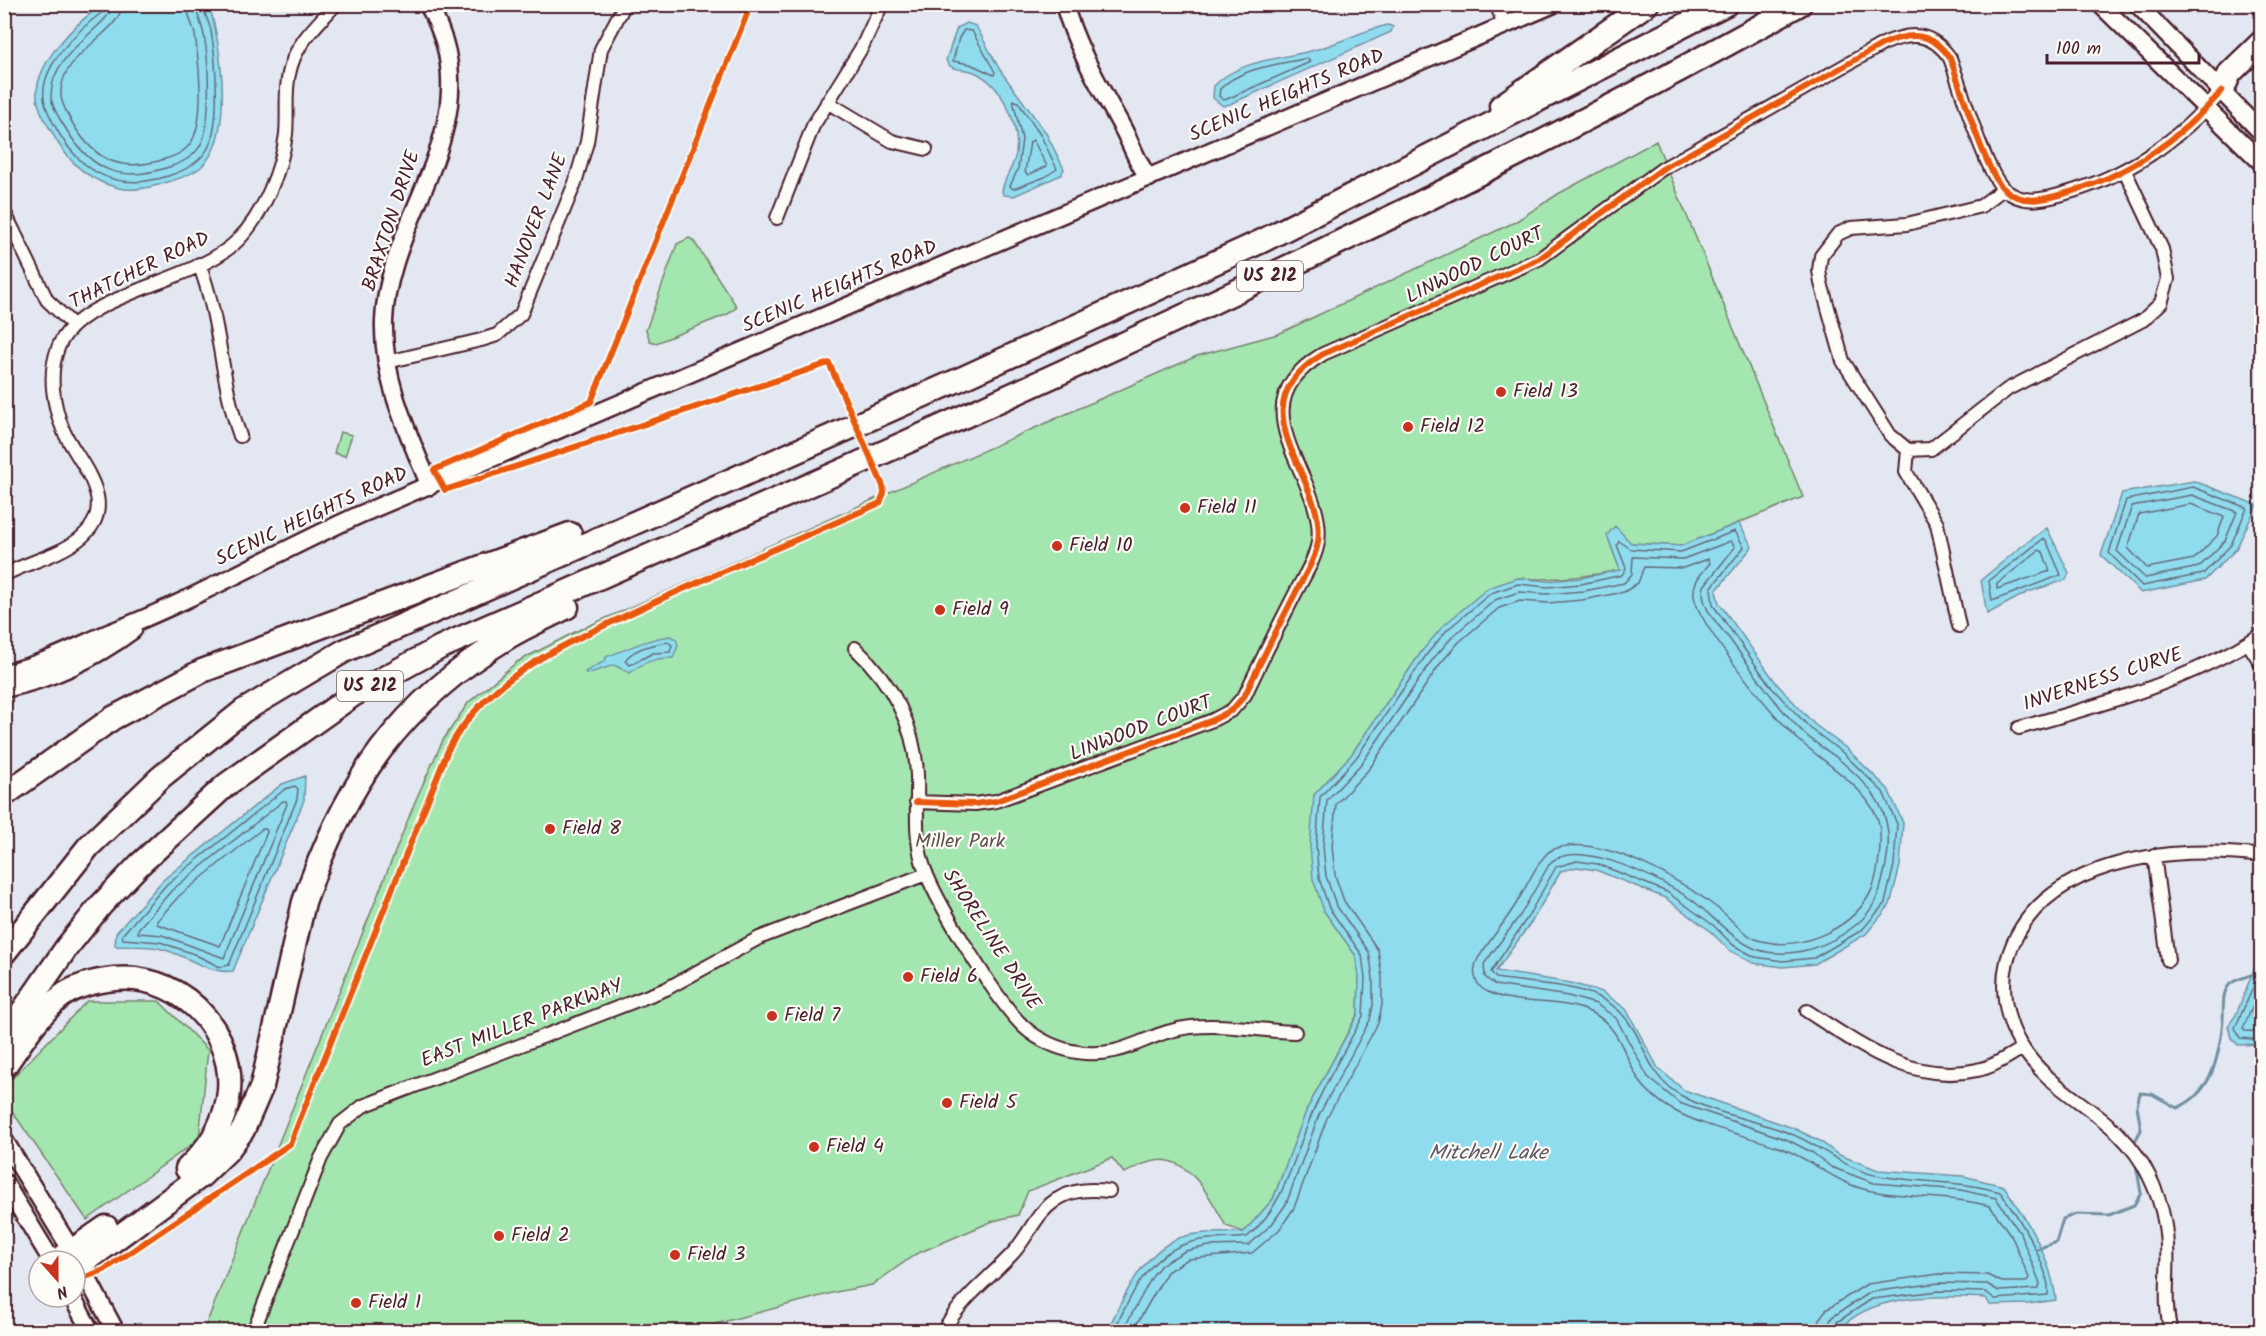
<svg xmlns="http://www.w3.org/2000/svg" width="2266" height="1336" font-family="Kalam,sans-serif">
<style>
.green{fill:#a4e6af;stroke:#77826d;stroke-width:1.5}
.water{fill:#8fdcef;stroke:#7390a1;stroke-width:1.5}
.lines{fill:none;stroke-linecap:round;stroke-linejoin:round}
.shore{stroke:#666b79;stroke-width:1.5}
.stream{stroke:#7390a1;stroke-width:3}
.street-casing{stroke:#4a1f2b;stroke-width:16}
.secondary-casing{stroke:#4a1f2b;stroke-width:21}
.highway-casing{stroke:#4a1f2b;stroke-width:27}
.street{stroke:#fdfcf7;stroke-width:12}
.secondary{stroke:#fdfcf7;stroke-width:16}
.highway{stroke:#fdfcf7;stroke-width:22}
.cycleway-casing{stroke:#fdfcf7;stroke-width:10}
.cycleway{stroke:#e8590c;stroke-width:6}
.poi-dot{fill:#c8321e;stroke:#fdfcf7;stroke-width:2}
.labels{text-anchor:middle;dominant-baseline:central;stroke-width:4.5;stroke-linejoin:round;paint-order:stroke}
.shield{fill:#fdfcf7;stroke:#806168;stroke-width:1.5}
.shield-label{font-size:18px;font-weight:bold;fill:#4a1f2b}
.street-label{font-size:20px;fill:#4a1f2b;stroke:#fdfcf7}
.poi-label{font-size:20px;fill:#4a1f2b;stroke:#fdfcf7;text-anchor:start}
.park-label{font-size:20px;fill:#60514c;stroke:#fdfcf7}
.water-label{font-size:21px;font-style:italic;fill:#5f5866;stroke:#fdfcf7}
</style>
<rect width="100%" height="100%" fill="#e2e7f2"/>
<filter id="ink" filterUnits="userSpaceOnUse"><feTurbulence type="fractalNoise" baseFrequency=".0167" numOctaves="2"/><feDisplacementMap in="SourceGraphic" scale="12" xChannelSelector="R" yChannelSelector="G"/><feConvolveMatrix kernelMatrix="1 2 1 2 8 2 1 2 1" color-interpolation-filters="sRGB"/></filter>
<g filter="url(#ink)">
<path class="green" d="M1656 141 1803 497 1681 546 1631 543 1607 535 1620 570C1585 577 1553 581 1518 578L1422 651 1351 755 1314 795 1324 911 1356 956 1359 978 1358 1013 1307 1109 1273 1199 1244 1232 1226 1226C1213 1202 1189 1154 1155 1161 1144 1162 1134 1169 1124 1173L1112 1158 1028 1191 1018 1215 993 1221 916 1254 872 1285 836 1292 689 1331 203 1332 417 797 443 740 468 703 517 662 577 631 1197 356 1278 334 1515 222 1558 194Z
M689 238 693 240 737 307 728 314 656 343 650 341 646 330 677 244Z
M340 432 352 435 345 456 334 453Z
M87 1001H159L208 1050 199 1139 87 1220 5 1101 4 1087Z"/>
<path class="water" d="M104 4 209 5C221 43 235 137 201 167 193 174 178 179 168 182 153 187 135 192 119 188 93 182 72 165 58 143 51 130 39 113 37 98 34 63 77 21 104 4Z
M967 23 976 26 1000 70 1046 133 1064 169 1061 175 1014 196 1004 195 1002 192C1003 179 1014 167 1016 153 1020 124 1002 84 974 72 963 67 951 73 946 60L957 28Z
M1388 25 1393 27 1391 32 1230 104 1223 106 1213 98 1214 86C1239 59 1284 59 1318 49 1342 42 1363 30 1388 25Z
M2194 481 2257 505 2236 549 2205 580 2141 593 2101 555 2122 493Z
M1739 523 1752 547 1716 591 1719 603 1777 684 1814 724 1846 748 1888 789 1903 823 1900 866 1890 905 1866 934 1815 964 1783 967 1753 963 1729 950 1709 930 1665 898 1596 870 1577 867 1561 871 1532 921 1496 971 1571 983 1602 992 1626 1009 1658 1068 1684 1090 1793 1128 1820 1141 1837 1154 1878 1170 1963 1176 2004 1186C2028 1222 2051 1257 2056 1300L2028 1304 1990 1305 1986 1298C1938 1296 1871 1292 1837 1332L1107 1331C1124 1297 1141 1254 1179 1238 1199 1231 1223 1233 1244 1232L1273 1199 1307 1109 1358 1014 1359 978 1356 956 1324 911 1313 879 1310 846 1314 795 1351 755 1422 651 1443 626 1488 588 1518 578 1547 581 1581 578 1620 570 1607 535 1615 526 1631 543 1681 546Z
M2047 528 2069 573 2066 580 2028 592 1987 614 1981 580 2022 546Z
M670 636 676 639 678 645 673 658C655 658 643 662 630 673L614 665 587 674 585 672 605 661 606 657C627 649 647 639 670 636Z
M305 776 304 800 233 971C208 975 184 953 158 948 145 945 129 947 115 946L116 933 163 880 282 784Z
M2261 951V1044L2238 1045 2231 1038 2228 1026 2236 1015Z"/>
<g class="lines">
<path class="shore" d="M106 4 104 11C80 28 40 65 44 98 45 110 54 124 60 135 86 177 121 191 168 176 184 171 200 163 208 148 221 124 216 58 211 31 209 22 204 14 203 4
M113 4C112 25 51 51 51 95 51 106 60 120 66 129 92 172 122 183 169 167 182 163 195 156 201 144 212 122 209 56 203 31 201 22 196 14 196 4
M122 4C121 35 59 52 61 95 61 104 69 117 73 124 96 162 122 173 165 159 176 156 188 150 193 139 205 114 199 63 195 35 193 25 187 15 187 4
M964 30 972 31 995 72 994 75 970 64 953 61 959 38Z
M1307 58 1310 62 1227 99 1223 100 1219 96 1220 89C1241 67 1279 65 1307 58Z
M1013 100 1018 102 1041 136 1057 169 1045 177 1013 189 1010 186 1018 169 1022 139Z
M1033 140 1047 166 1028 175 1025 172 1030 142Z
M2193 487 2247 508 2231 545 2203 574 2142 586 2109 553 2126 500Z
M2192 495 2237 512 2225 541 2199 567 2145 578 2117 551 2132 506Z
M2191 504 2224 517 2217 536 2194 559 2147 568 2128 548 2139 514Z
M2043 539 2046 540 2061 575 1992 601 1989 581Z
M2039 550 2043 552 2050 571 1997 589V584Z
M668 642 672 645 670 652 653 653 630 665 625 661C631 649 655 644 668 642Z
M295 786 298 789 297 799 229 965 220 967 194 954 160 942 123 939 122 935 167 884 285 789Z
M283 801H286L287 804 224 958 162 935 138 933V929L172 890Z
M262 829H266L267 832 220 946 157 924V921L179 896Z
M2262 968 2235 1028 2240 1038 2262 1040
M2262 986 2243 1028 2245 1031 2262 1032
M1113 1332C1136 1286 1152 1244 1209 1239 1221 1238 1234 1239 1247 1237 1285 1206 1293 1158 1312 1114 1326 1080 1346 1049 1363 1016L1365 978 1362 955 1329 908 1319 878 1316 846 1320 797 1356 758 1427 654 1447 630 1491 593 1518 584 1547 587 1581 584 1622 575 1626 568 1617 545 1619 541 1631 549 1681 552 1735 531 1744 547 1711 588 1713 605 1772 688 1810 728 1843 753 1883 792 1897 824 1894 865 1885 903 1862 930 1814 958 1783 961 1755 957 1733 945 1713 925 1667 892 1598 864 1577 861 1556 867 1527 918 1491 972 1496 978C1536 985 1592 982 1621 1013 1647 1039 1644 1076 1682 1096 1715 1114 1755 1120 1789 1133 1821 1145 1845 1170 1879 1176 1920 1183 1959 1180 2000 1192 2016 1212 2052 1270 2048 1295L1995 1299 1986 1292 1939 1291 1872 1299 1837 1322 1833 1332
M1122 1332 1153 1275 1161 1265 1185 1251 1209 1246 1249 1245 1272 1224 1286 1204 1319 1115 1370 1020 1373 1005V978L1369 952 1336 905 1326 876 1323 846 1327 800 1362 763 1433 659 1453 636 1495 600 1519 592 1547 594 1584 591 1624 583 1632 574 1633 557 1683 559 1731 541 1735 547 1704 586C1699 606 1717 623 1728 637 1753 670 1774 704 1804 733 1813 742 1825 749 1836 757 1878 791 1898 818 1884 873 1880 893 1874 910 1857 924 1831 946 1790 961 1756 949 1734 941 1712 915 1692 900 1666 882 1579 836 1550 863L1521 914 1484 964 1485 977 1495 985 1568 996 1596 1004 1616 1018 1648 1077 1679 1103 1788 1140 1813 1153 1831 1167 1874 1183 1961 1190 1996 1198 2020 1233 2040 1283 2039 1289 1999 1291 1987 1284 1939 1283 1871 1292 1832 1317 1825 1332
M1132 1332 1167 1272 1188 1259 1252 1253 1279 1230 1294 1208 1327 1118 1378 1023 1382 1005V978L1378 950 1344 901 1335 875 1332 846 1336 804 1370 768 1440 664 1459 642 1499 608 1520 601 1548 603 1582 600 1624 592 1638 583 1644 567 1683 568 1708 559 1710 563C1702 573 1692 582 1694 596 1697 623 1777 722 1801 742 1826 764 1877 794 1880 830 1881 849 1878 881 1868 897 1848 930 1800 951 1762 941 1744 937 1734 921 1720 910 1684 882 1601 832 1554 849 1549 851 1546 854 1543 858 1532 872 1525 890 1516 904 1505 922 1492 937 1481 954 1471 967 1472 985 1488 992 1520 1007 1560 997 1592 1013 1620 1026 1624 1057 1639 1080 1646 1091 1662 1104 1673 1110 1706 1128 1746 1135 1781 1148 1814 1160 1839 1187 1877 1192 1915 1198 1952 1196 1990 1206L2012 1237 2029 1278 2026 1282H2002L1987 1275 1939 1274 1867 1284 1826 1310 1819 1319 1816 1332"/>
<path class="stream" d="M2133 1145 2141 1130 2137 1106 2140 1093 2152 1094 2177 1108C2213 1093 2219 1056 2223 1020 2224 1009 2221 993 2230 984 2235 980 2245 977 2251 975
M2037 1249 2056 1242 2063 1219 2076 1214 2109 1215 2134 1205 2141 1193 2136 1164"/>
<g class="street-casing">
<path id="street" d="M1496 4 1505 26
M827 102 892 141 926 149
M2003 189 1981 206 1907 224 1851 228 1838 234 1821 256 1819 270 1821 283 1843 361 1890 435 1908 450 1931 449 2008 389 2143 320 2161 303 2168 279 2162 249 2125 171
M4 211 47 300 73 325
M777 218 813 126 862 47 882 4
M199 264C221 320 220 380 240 436
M387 362 481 340 497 335 521 314 575 183 587 142 601 49 625 4
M1908 450 1906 472 1937 524 1959 626
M4 575C28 562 57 556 78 540 123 506 80 465 64 432 53 406 48 374 58 348 78 293 197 283 238 240 263 215 282 169 286 134 288 111 284 88 291 66 298 41 319 23 336 4
M2248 643 2262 665
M855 648C892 683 915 724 917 775 918 805 914 832 922 861 931 895 998 1003 1024 1027 1038 1040 1058 1049 1077 1052 1125 1060 1148 1031 1191 1027 1225 1023 1261 1031 1295 1032
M2019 728C2104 704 2187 682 2262 634
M916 802 975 804 996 801 1213 720 1232 710 1245 695C1261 661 1277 629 1294 596 1302 579 1315 561 1318 542 1328 478 1230 409 1323 354L1539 259 1662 169 1883 44C1910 32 1931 31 1950 58 1960 85 1986 173 2003 188 2021 205 2042 200 2063 194 2128 176 2178 141 2222 91
M2154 855 2168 960
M1807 1011C1858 1044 1913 1085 1977 1070 1994 1067 2008 1056 2023 1048
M253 1332 321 1158 340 1124 363 1106 666 989 759 938 926 874
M943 1332C959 1300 989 1279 1013 1253 1029 1235 1036 1213 1056 1200 1073 1189 1090 1189 1109 1191
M2171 1332C2163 1302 2169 1275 2167 1246 2166 1222 2160 1198 2149 1176 2119 1112 2054 1100 2020 1044 2006 1020 2000 989 2007 961 2034 858 2174 844 2262 856"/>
</g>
<g class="secondary-casing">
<path id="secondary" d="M427 4C435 15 440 29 444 41 474 141 387 224 384 321 382 380 408 433 430 486
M1064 4C1077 49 1099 85 1121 125 1131 142 1136 162 1149 178
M2100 4 2262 163
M2137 4 2262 133
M4 673C43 665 75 647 111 632 196 599 275 553 359 515L1554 4
M4 689C52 679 94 659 133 630
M4 1140 81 1266 116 1332
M4 1182 52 1261
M72 1297 91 1332"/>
</g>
<g class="highway-casing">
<path id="highway" d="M2222 91 2230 73 2262 42
M1501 106 1647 4
M4 795 113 718 202 671 570 534
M4 953 89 846 161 777 243 711 344 651 965 377 1262 241 1726 4
M4 1038 67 947 101 905 139 865 226 785 353 695 441 647C900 445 1362 249 1800 4
M4 1067C21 1043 38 1014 62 996 77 985 96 981 114 979 187 971 250 1046 223 1117 215 1139 203 1153 187 1169
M57 1261 106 1227
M75 1269 201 1176 227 1151 243 1130 262 1086 304 902C345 783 400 702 510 636 528 625 548 617 567 607"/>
</g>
<use href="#street" class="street"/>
<use href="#secondary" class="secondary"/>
<use href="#highway" class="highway"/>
<g class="cycleway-casing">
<path id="cycleway" d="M916 802 975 804 996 801 1213 720 1232 710 1245 695C1261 661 1277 629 1294 596 1302 579 1315 561 1318 542 1328 478 1230 409 1323 354L1539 259 1662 169 1883 44C1910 32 1931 31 1950 58 1960 85 1986 173 2003 188 2021 205 2042 200 2063 194 2128 176 2178 141 2222 91
M75 1281 104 1270 290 1144 448 750C489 672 571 642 646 606 723 570 802 538 880 503L884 493 883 486 829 363 445 490 434 470 591 402 751 4"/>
</g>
<use href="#cycleway" class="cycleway"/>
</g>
</g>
<g class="poi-dot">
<circle cx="1501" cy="392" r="6"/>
<circle cx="1408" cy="427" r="6"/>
<circle cx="1185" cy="508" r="6"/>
<circle cx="1057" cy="546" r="6"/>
<circle cx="940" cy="610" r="6"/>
<circle cx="550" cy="829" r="6"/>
<circle cx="908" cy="977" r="6"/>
<circle cx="772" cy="1016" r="6"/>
<circle cx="947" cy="1103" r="6"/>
<circle cx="814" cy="1147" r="6"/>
<circle cx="499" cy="1236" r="6"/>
<circle cx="675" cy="1255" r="6"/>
<circle cx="356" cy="1303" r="6"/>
</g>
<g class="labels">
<g class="shield">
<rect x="1237" y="261" width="66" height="30" rx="4.5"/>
<rect x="337" y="671" width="66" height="30" rx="4.5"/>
</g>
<g class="shield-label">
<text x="1270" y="276">US 212</text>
<text x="370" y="686">US 212</text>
</g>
<g class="street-label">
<text transform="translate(1287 96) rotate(-23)">SCENIC HEIGHTS ROAD</text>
<text transform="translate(392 221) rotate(-72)">BRAXTON DRIVE</text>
<text transform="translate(537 221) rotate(-69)">HANOVER LANE</text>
<text transform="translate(1475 266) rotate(-26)">LINWOOD COURT</text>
<text transform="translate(140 271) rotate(-26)">THATCHER ROAD</text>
<text transform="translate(840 287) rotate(-23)">SCENIC HEIGHTS ROAD</text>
<text transform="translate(312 517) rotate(-25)">SCENIC HEIGHTS ROAD</text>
<text transform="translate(2103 680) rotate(-18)">INVERNESS CURVE</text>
<text transform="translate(1141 729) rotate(-21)">LINWOOD COURT</text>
<text transform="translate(991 940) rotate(57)">SHORELINE DRIVE</text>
<text transform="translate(522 1024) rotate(-21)">EAST MILLER PARKWAY</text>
</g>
<g class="poi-label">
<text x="1513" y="392">Field 13</text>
<text x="1420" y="427">Field 12</text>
<text x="1197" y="508">Field 11</text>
<text x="1069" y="546">Field 10</text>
<text x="952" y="610">Field 9</text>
<text x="562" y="829">Field 8</text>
<text x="920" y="977">Field 6</text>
<text x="784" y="1016">Field 7</text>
<text x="959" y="1103">Field 5</text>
<text x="826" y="1147">Field 4</text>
<text x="511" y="1236">Field 2</text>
<text x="687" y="1255">Field 3</text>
<text x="368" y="1303">Field 1</text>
</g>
<g class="park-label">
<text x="960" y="842">Miller Park</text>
</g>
<g class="water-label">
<text x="1488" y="1153">Mitchell Lake</text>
</g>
</g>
<rect width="2266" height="1336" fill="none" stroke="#fdfcf7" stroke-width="24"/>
<rect x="12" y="12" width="2242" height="1312" fill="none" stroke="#4a1f2b" stroke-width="2" filter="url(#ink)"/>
<g transform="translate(57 1279) rotate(159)"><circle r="28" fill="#fdfcf7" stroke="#b5a4a5" stroke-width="1.5"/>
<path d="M0-4.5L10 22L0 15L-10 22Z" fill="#c8321e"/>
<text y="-9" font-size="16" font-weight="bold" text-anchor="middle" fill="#4a1f2b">N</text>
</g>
<path d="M2047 54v9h152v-9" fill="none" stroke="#4a1f2b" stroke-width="3"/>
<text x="2056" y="54" font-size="18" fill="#4a1f2b" stroke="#fdfcf7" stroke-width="4.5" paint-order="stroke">100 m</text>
</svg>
